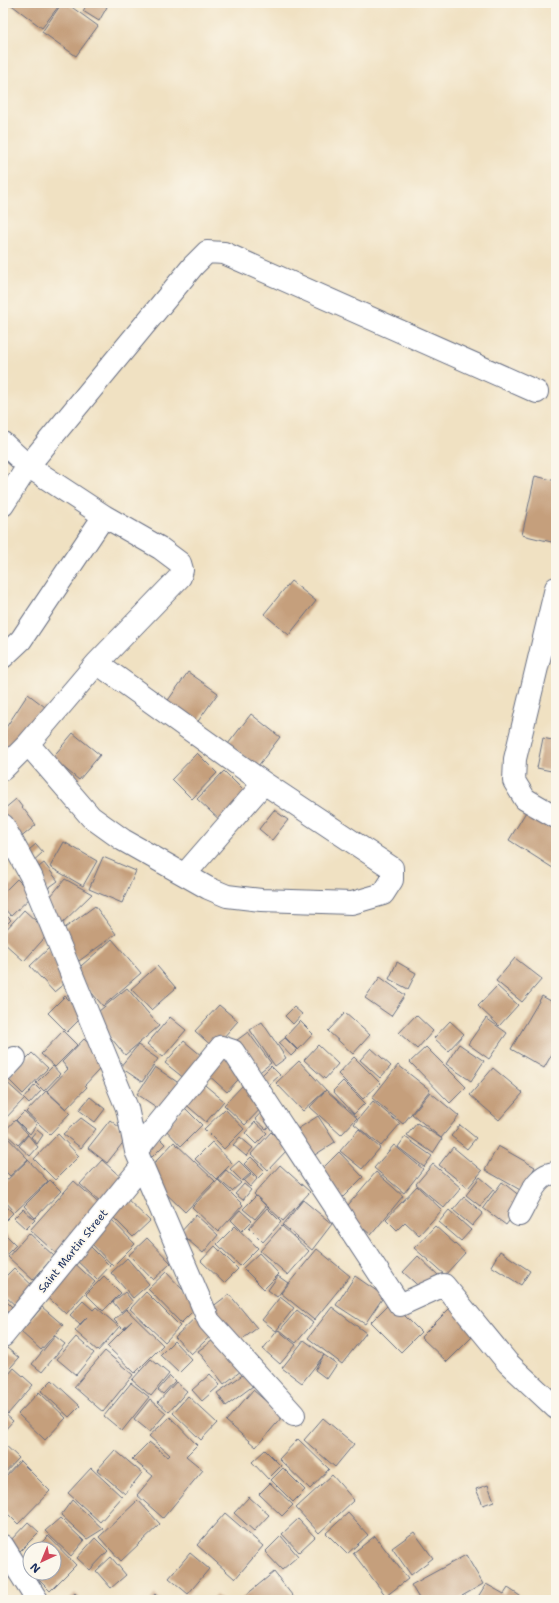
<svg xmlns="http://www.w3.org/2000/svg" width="559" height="1603" font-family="'Shantell Sans',sans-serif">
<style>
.building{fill:#c59f7c}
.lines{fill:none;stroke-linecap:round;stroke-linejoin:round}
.minor-casing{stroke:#666d81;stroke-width:24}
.minor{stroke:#fff;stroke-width:22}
.labels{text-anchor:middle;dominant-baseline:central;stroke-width:3.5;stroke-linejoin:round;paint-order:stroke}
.street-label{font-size:11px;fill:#1b2f5e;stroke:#fbf7ec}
</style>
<rect width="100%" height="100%" fill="#fbf7ec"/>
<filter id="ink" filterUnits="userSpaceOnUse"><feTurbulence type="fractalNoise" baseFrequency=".025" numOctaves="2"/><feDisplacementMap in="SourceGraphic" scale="8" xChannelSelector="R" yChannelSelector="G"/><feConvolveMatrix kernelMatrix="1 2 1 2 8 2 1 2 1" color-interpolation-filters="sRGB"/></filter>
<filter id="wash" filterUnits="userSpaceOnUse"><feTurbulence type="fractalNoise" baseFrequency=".012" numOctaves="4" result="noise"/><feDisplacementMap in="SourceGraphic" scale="16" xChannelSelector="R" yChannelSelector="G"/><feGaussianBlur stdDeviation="0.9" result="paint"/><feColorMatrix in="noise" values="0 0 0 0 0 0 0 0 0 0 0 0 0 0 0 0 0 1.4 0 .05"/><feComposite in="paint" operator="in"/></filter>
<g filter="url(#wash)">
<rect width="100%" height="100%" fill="#f0e1c2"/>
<g id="blocks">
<path class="building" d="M9 3H61L42 28Z
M62 3H66L98 26 76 56 42 32Z
M88 3H100L107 7 99 21 83 11Z
M535 476 556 481V543L522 535Z
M291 581 316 601 289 635 264 614Z
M188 672 218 693 194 727 164 706Z
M28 694 49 710 3 761V732Z
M251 714 280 737 258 766 228 744Z
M73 733 100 755 79 780 52 758Z
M543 738 556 741V772L537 768Z
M197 753 217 773 192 799 172 779Z
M224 771 250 797 224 824 197 799Z
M16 799 36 825 19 839 3 819V810Z
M529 807 556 824V870L509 840Z
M274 810 288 820 272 840 259 829Z
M64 842 97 861 83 886 50 867Z
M36 844 43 852 29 865 22 856Z
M103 857 136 871 122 903 89 889Z
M44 863 58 881 44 891 31 873Z
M17 879 33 895 11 916 3 907V893Z
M65 879 92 894 57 928 46 902Z
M95 906 116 934 79 961 58 933Z
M24 910 49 933 24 961 3 942V933Z
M3 912 11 920 3 928Z
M112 939 141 973 103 1006 74 972Z
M49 948 65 983 54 992 30 966Z
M515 958 542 979 522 1002 496 981Z
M397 962 416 973 408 989 389 979Z
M157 966 176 988 151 1010 131 989Z
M380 977 405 995 391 1016 365 998Z
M497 986 518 1005 499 1026 478 1006Z
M127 988 159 1026 125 1055 93 1016Z
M65 996 84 1015 67 1032 48 1013Z
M542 996 556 1004V1047L544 1068 511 1049Z
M219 1005 238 1021 214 1048 195 1031Z
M294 1007 302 1014 293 1024 285 1016Z
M345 1013 370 1035 353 1054 328 1031Z
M416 1015 433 1031 417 1049 399 1033Z
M170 1017 186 1030 163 1057 147 1044Z
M486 1018 507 1033 489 1059 468 1044Z
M300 1021 313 1034 298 1050 285 1037Z
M450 1021 464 1034 448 1051 434 1038Z
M262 1022 286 1058 275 1066 250 1030Z
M63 1031 77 1045 55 1067 41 1054Z
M248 1032 271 1063 256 1075 233 1043Z
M285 1038 297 1050 291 1056 279 1043Z
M84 1039 107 1061 85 1085 87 1087 66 1109 47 1091 68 1069 62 1062Z
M184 1041 208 1061 190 1083 165 1063Z
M459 1044 484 1061 471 1081 446 1064Z
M138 1045 158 1059 142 1082 120 1067Z
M318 1045 338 1064 325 1079 304 1060Z
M426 1047 466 1087 450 1103 410 1062Z
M371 1048 391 1066 380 1078 360 1060Z
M32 1053 48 1068 23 1094 7 1078Z
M224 1053 245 1072 227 1092 206 1073Z
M354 1057 380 1083 363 1099 338 1074Z
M299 1061 326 1090 303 1111 276 1083Z
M398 1065 430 1090 403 1124 372 1098Z
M53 1066 60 1074 44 1091 36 1083Z
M271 1066 280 1075 269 1085 261 1076Z
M155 1067 183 1086 165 1113 137 1094Z
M493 1068 523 1093 499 1120 470 1095Z
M3 1079 24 1098 35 1085 41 1091 29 1104 24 1099 3 1121Z
M200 1081 224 1101 206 1122 182 1101Z
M343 1081 365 1103 354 1114 333 1091Z
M244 1084 265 1104 245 1125 224 1105Z
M326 1090 357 1118 341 1135 310 1107Z
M46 1091 70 1113 50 1134 26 1112Z
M430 1092 459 1116 441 1138 442 1139 433 1153 407 1135 417 1123 441 1138 412 1114Z
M90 1097 105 1109 95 1122 79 1110Z
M373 1101 400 1124 381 1146 354 1124Z
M185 1108 202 1125 181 1146 164 1128Z
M265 1108 276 1118 266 1129 255 1119Z
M225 1109 244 1129 224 1149 204 1129Z
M24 1112 37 1124 30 1134 16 1120Z
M318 1116 335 1142 310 1158 293 1132Z
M81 1118 96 1129 81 1148 63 1134Z
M15 1120 28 1134 18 1145 4 1132Z
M110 1120 129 1135 107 1163 88 1148Z
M255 1122 267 1133 256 1144 245 1133Z
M460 1125 476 1138 467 1149 451 1136Z
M359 1129 380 1148 362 1169 340 1151Z
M37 1130 43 1135 37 1144 31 1137Z
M271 1132 288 1149 268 1170 251 1154Z
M58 1134 79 1156 55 1180 34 1159Z
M5 1135 28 1159 10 1176 3 1169V1137Z
M28 1135 38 1147 30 1156 19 1146Z
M158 1137 165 1144 152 1157 144 1150Z
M240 1137 253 1148 246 1156 233 1145Z
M405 1137 432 1156 424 1167 398 1147Z
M174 1142 215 1181 185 1212 145 1173Z
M212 1142 232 1163 216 1179 195 1159Z
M394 1145 423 1169 404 1193 374 1168Z
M498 1146 535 1167 522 1191 485 1170Z
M453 1147 482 1171 468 1188 439 1165Z
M339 1152 363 1177 342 1198 317 1174Z
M251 1157 265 1171 258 1178 244 1164Z
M28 1160 48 1181 15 1212 3 1199V1184Z
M102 1160 125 1181 103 1205 80 1184Z
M239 1161 251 1173 242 1181 230 1169Z
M433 1164 461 1188 444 1208 416 1184Z
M280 1165 310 1192 283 1221 254 1194Z
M226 1170 241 1183 232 1191 218 1179Z
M376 1172 403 1196 371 1235 343 1211Z
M252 1174 257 1179 250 1187 244 1181Z
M480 1177 494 1189 480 1206 466 1195Z
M50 1180 61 1191 35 1218 24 1206Z
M218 1180 243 1205 218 1232 192 1207Z
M74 1181 104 1208 60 1257 30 1230Z
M502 1182 525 1200 506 1225 483 1208Z
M244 1184 251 1190 243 1200 235 1194Z
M417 1186 442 1210 419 1235 405 1222 397 1230 386 1219Z
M123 1195 150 1221 133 1237 107 1211Z
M256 1196 266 1206 255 1219 243 1209Z
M464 1197 483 1213 472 1226 453 1210Z
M303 1200 332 1224 312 1250 283 1225Z
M3 1203 13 1213 3 1223Z
M267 1208 281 1222 263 1242 249 1228Z
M23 1209 35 1220 26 1229 14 1218Z
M240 1210 252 1221 242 1231 231 1220Z
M449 1210 471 1230 461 1241 439 1222Z
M196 1215 218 1235 203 1253 180 1233Z
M111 1219 135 1244 113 1266 88 1240Z
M235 1226 258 1248 240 1266 217 1244Z
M282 1226 309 1251 288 1275 260 1251Z
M435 1226 465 1253 445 1275 414 1248Z
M3 1232 16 1245 3 1258Z
M29 1233 54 1256 33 1280 8 1257Z
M147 1238 171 1263 153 1280 129 1255Z
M88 1244 110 1266 97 1280 74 1258Z
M215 1246 238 1269 224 1283 201 1261Z
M317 1249 350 1276 314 1320 281 1293Z
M500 1251 530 1271 521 1285 491 1266Z
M259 1253 279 1274 264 1289 243 1268Z
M418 1256 439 1276 425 1292 403 1272Z
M127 1258 149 1284 133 1298 111 1273Z
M70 1259 95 1282 66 1314 41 1291Z
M14 1268 38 1291 20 1310 3 1294V1279Z
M166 1272 198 1306 181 1323 148 1289Z
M104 1276 121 1293 103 1311 86 1294Z
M278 1276 288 1283 277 1297 268 1290Z
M355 1276 384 1296 365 1324 336 1305Z
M125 1292 133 1302 121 1312 113 1302Z
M146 1292 180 1326 165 1342 130 1309Z
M229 1294 257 1328 235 1345 207 1311Z
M280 1297 294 1308 276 1331 262 1320Z
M3 1298 16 1311 3 1325Z
M83 1301 93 1310 96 1307 119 1327 98 1351 75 1331 87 1317 80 1324 70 1315Z
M391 1302 421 1332 401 1352 371 1322Z
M42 1307 63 1325 41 1350 21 1332Z
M332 1307 366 1333 342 1364 308 1338Z
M451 1307 477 1332 447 1362 421 1337Z
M126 1309 163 1345 135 1373 107 1346 132 1321 123 1329 114 1320Z
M297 1310 313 1323 296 1343 280 1330Z
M200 1313 217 1330 191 1354 175 1337Z
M278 1330 296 1345 280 1364 263 1349Z
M55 1336 65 1344 42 1372 32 1364Z
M76 1337 94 1353 76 1375 57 1359Z
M216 1338 241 1371 224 1384 198 1351Z
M304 1340 324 1355 302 1383 282 1368Z
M174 1341 192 1360 179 1373 160 1355Z
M7 1348 19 1358 3 1376V1352Z
M105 1351 133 1375 103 1412 74 1387Z
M324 1355 337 1364 327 1379 315 1370Z
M151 1359 169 1374 151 1396 132 1380Z
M14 1368 33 1385 8 1414 3 1409V1381Z
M210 1374 220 1385 202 1401 192 1390Z
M244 1374 253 1386 226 1406 217 1393Z
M170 1376 175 1381 163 1394 158 1390Z
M52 1380 80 1406 69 1417 41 1391Z
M176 1382 187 1391 169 1412 158 1402Z
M131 1383 149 1397 122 1431 104 1416Z
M253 1390 283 1416 256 1447 226 1421Z
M39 1392 66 1418 45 1440 18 1414Z
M188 1396 217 1423 201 1440 173 1413Z
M150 1399 166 1413 150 1432 134 1419Z
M3 1412 13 1421 3 1432Z
M170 1417 197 1445 186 1456 203 1470 163 1518 137 1495 153 1476 132 1459 149 1442 168 1457 170 1455 149 1436Z
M323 1418 354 1444 335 1467 304 1440Z
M298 1439 329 1469 310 1489 279 1459Z
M3 1443 19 1458 3 1475Z
M115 1450 142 1473 125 1494 97 1470Z
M265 1450 281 1466 268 1479 252 1462Z
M20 1461 50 1491 18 1524 3 1509V1479Z
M91 1468 122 1497 100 1522 68 1493Z
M283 1468 305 1490 293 1502 271 1480Z
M332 1475 354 1500 319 1533 296 1508Z
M270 1483 293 1505 282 1516 259 1494Z
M488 1485 494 1501 483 1505 476 1489Z
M249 1497 269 1515 254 1531 234 1513Z
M72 1500 103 1529 87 1539 61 1515Z
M138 1500 160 1524 121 1561 99 1537Z
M225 1513 263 1546 235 1579 197 1545Z
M348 1513 368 1535 347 1554 326 1533Z
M60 1518 84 1541 71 1556 45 1531Z
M298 1519 315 1537 299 1552 282 1534Z
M28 1522 39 1532 19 1552 9 1542Z
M414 1532 433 1558 411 1575 392 1548Z
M48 1536 76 1565 50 1591 32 1573H54V1549H35Z
M281 1536 298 1556 282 1570 265 1552Z
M375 1536 408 1579 386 1596 353 1553Z
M95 1538 108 1551 90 1570 77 1558Z
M190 1553 209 1569 188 1594 169 1578Z
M30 1554V1571L21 1563Z
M466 1555 483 1584 455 1600H420L411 1585Z
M111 1557 126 1575 111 1588 96 1571Z
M274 1572 296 1600H240Z
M486 1584 504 1594 508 1588 526 1600H476Z
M75 1593 81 1600H68Z
M155 1594 161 1600H150Z
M216 1595 222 1600H211Z
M367 1596 371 1600H362Z"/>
</g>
</g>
<g filter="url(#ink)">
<use href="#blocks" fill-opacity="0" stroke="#666d81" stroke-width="1"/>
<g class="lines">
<g class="minor-casing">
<path id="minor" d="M3 443 28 466 104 516 160 548 180 563 182 570 180 577 97 663 28 744 91 817 123 840 208 888 227 896 261 900 352 903 383 894 392 880V868L264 783 97 663
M3 505 28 466 193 266 207 252 224 253 537 392
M556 588 515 759 514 781 525 799 556 817
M3 657 21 640 104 516
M3 769 28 744
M3 825 31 876 127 1108 136 1151 209 1321 294 1415
M185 874 264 783
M3 1071 15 1058
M136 1151 221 1047 233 1051 400 1305 444 1285 508 1363 556 1408
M519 1215C528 1200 536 1173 556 1173
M3 1336 142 1166
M3 1546 37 1600"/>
</g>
<use href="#minor" class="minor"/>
</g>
</g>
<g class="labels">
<g class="street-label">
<text transform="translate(73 1251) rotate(-51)">Saint Martin Street</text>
</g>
</g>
<rect width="559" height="1603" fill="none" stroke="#fbf7ec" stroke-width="16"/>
<g transform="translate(42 1561) rotate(224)"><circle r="19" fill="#fbf7ec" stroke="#a1a7b3"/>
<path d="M0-3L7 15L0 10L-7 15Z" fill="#d1495b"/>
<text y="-6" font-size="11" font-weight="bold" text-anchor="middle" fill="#1b2f5e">N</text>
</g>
</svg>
